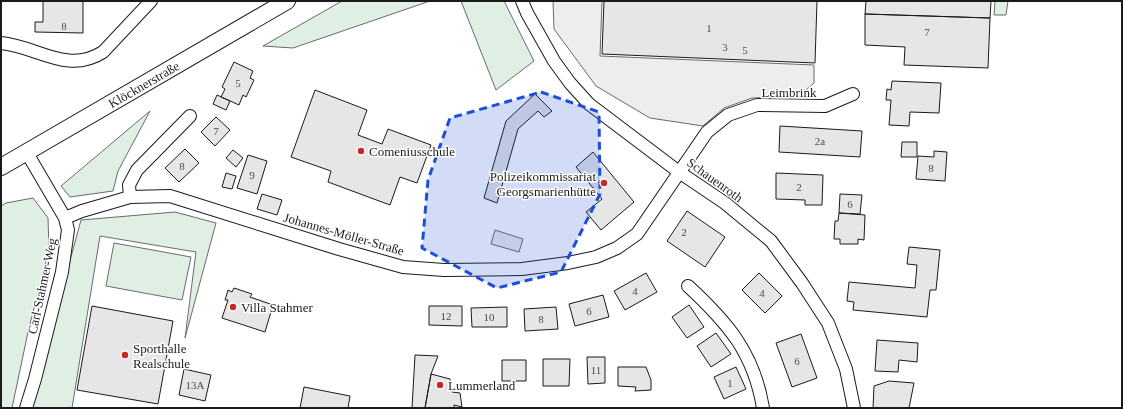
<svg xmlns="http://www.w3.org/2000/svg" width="1123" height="409" font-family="'Times New Roman',serif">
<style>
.green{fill:#e0efe3;stroke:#6a6a6a}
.parking{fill:#ededed;stroke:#6a6a6a}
.building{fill:#e6e6e6;stroke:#1a1a1a}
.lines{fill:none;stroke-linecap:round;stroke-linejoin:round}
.street-casing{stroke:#1a1a1a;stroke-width:14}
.secondary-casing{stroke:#1a1a1a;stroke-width:18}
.street{stroke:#fff;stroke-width:12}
.secondary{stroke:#fff;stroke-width:16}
.marked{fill:#1d4ed8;fill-opacity:0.2;stroke:#1d4ed8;stroke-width:3;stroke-dasharray:8 5;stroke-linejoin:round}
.poi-dot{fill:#c62828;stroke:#fff;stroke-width:1.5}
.labels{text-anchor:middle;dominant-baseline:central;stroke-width:3;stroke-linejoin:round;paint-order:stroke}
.number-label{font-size:11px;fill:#4d4d4d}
.street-label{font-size:13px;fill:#1a1a1a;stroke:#fff}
.poi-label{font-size:13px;fill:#1a1a1a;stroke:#fff;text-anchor:start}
</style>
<rect width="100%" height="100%" fill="#fff"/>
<path class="green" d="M342 1H430L293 48 263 46Z
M461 1H504L534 61 496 90Z
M995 1H1008L1006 15H994Z
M150 111 118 171 113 191 70 197 61 186Z
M33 198 48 218 49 249 28 332 12 408H1V206L6 203Z
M175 212 216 223 185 338 196 252 100 236 72 408H30L81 220Z
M114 243 191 257 182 300 106 286Z"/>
<path class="parking" d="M553 1H602L600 56 814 65V83L798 97 752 98 724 108 703 126 650 118 596 86 554 29Z
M495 230 523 239 519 252 491 244Z"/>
<path class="building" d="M43 1H83V33L35 32V22H43Z
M604 1H817L815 63 602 54Z
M866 1H991L990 18 865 14Z
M865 14 990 18 988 68 904 65 905 47 865 45Z
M234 62 253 71 250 78 254 80 246 97 243 95 239 105 221 97 225 89 222 87Z
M892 81 941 83 939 113 910 112 909 126 889 125 891 100H886L887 89 891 90Z
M315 90 367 110 358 135 382 144 388 129 431 145 417 183 400 177 390 205 328 182 331 171 291 157Z
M535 94 552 111 544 117 538 111 518 129 497 203 484 198 506 121Z
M217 95 230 101 226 110 213 104Z
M216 117 230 130 215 146 201 132Z
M780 126 862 131 860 157 779 152Z
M902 142H917V157H901Z
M185 149 199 163 179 182 165 168Z
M233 150 243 158 236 167 226 158Z
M934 151 947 152 945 181 916 179 918 156 934 157Z
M593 152 634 202 601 230 586 212 602 199 576 167Z
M248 155 267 161 257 194 237 188Z
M226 173 236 176 232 189 222 187Z
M776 173 823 175 822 205H805V200L776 199Z
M262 194 282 200 277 215 257 209Z
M840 194 862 195 860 214 839 213Z
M687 211 725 237 705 267 667 241Z
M839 213 865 215 864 240 858 239V244H840V239H834L835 221H838Z
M909 247 940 250 936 290H930L927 317 853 310 854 302 847 301 849 282 915 288 917 265 907 264Z
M646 273 657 292 625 310 614 291Z
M759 273 782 296 765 313 742 290Z
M234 288 252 294 250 297 273 305 265 332 222 318 228 300H225L228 290 232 292Z
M603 295 609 317 575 326 569 304Z
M689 305 704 327 687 338 672 317Z
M92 306 173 321 158 404 77 390Z
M429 306H462V326L429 325Z
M507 307V327H472L471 308Z
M556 307 558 329 525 331 524 309Z
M716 333 731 354 711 367 697 346Z
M801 334 817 378 792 387 776 343Z
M877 340 918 343 917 362 899 360 898 372 875 371Z
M415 355 438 356 431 374 425 408H412Z
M587 357H605V383L588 384Z
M543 359H570L569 386H543Z
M502 360H526V381H502Z
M618 367H646L651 380V390L635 391 636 387 618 386Z
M736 367 746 389 724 399 714 377Z
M184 369 211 375 205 401 179 395Z
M431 374 450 379 452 392 460 393 462 407 454 405V408H425Z
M889 381 914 383 909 408H873L874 386Z
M304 387 350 396 348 408H300Z"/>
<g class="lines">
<g class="street-casing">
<path id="street" d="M522 1 527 13 554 61 570 83 589 104 679 172 725 203 771 241 802 283 828 323 846 369 854 408
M1 43C37 46 67 75 103 52L151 1
M130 197 129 185 137 170 190 116
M65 218 82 211 130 197 170 196 339 249 403 267 444 270 522 269 568 263 596 257 617 248 637 234 707 132 728 115 757 105 825 106 853 94
M688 286C728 323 754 353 763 408
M26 408 35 379 62 272 68 230 65 218 27 153"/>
</g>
<g class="secondary-casing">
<g id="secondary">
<path id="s1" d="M1 167 287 1"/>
</g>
</g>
<use href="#street" class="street"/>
<use href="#secondary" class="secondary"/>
</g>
<path class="marked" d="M541 92 599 112 600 194 561 272 497 288 422 248 428 180 450 118Z"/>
<g class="poi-dot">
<circle cx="361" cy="151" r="4"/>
<circle cx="604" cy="183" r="4"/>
<circle cx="233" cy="307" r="4"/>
<circle cx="125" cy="355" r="4"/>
<circle cx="440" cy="385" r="4"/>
</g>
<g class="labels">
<g class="number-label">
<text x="64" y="26">8</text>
<text x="709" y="28">1</text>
<text x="927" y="32">7</text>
<text x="725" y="47">3</text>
<text x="745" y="50">5</text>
<text x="238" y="83">5</text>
<text x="216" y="131">7</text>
<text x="820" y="141">2a</text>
<text x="182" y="166">8</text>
<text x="931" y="168">8</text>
<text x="252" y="175">9</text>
<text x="799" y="187">2</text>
<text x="850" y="204">6</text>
<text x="684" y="232">2</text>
<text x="635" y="291">4</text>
<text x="762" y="293">4</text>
<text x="589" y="311">6</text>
<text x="446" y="316">12</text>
<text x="489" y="317">10</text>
<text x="541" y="319">8</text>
<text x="797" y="361">6</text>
<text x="596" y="370">11</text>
<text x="730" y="383">1</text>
<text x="195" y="385">13A</text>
</g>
<g class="street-label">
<text stroke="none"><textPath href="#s1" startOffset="165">Klöcknerstraße</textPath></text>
<text x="789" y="92">Leimbrink</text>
<text transform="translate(715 180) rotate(36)">Schauenroth</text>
<text transform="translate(344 234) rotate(16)">Johannes-Möller-Straße</text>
<text transform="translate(42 286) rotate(-78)">Carl-Stahmer-Weg</text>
</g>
<g class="poi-label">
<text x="369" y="151">Comeniusschule</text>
<text x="596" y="176" text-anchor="end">Polizeikommissariat<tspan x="596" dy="15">Georgsmarienhütte</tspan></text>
<text x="241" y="307">Villa Stahmer</text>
<text x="133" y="348">Sporthalle<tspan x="133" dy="15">Realschule</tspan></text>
<text x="448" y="385">Lummerland</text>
</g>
</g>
<rect width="1123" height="409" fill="none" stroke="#1a1a1a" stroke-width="4"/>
</svg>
